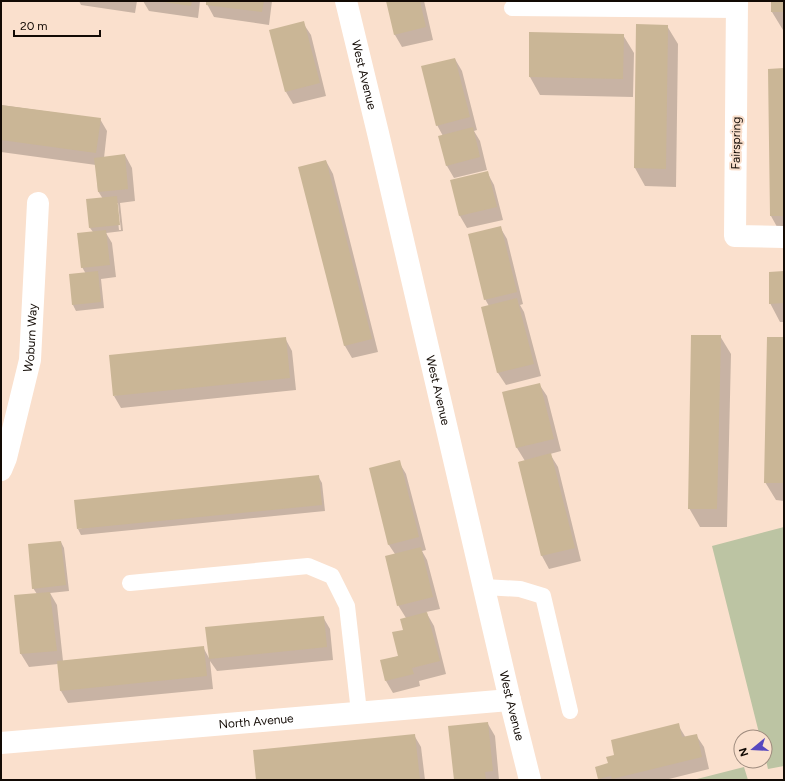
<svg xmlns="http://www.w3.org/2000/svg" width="785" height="781" font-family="Figtree,sans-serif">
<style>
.green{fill:#bcc4a3}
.shadow{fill:#0003;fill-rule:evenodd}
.building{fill:#cab696}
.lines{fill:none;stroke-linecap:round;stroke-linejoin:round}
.lane{stroke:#fff;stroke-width:16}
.street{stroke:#fff;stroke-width:22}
.labels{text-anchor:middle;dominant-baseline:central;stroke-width:4;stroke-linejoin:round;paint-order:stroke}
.street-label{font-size:12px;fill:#120a04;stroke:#fae0cd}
</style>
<rect width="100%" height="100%" fill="#fae0cd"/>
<path class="green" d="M784 527V766L768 769 765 756V737H760L712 546Z
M744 767 748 780H693Z"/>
<path class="shadow" d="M79 1H137L135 13 81 5Z
M143 1H200L198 18 149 11Z
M207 1H272L269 25 214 17 207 4Z
M387 1H424L433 40 402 47 395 35Z
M772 1H784V30H783L772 12Z
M303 23 311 35 326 96 293 104 286 92Z
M667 26 678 44 676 187 645 186 635 168Z
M530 33 623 35 634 53 633 97 540 95 530 77Z
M455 59 462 71 477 130 474 131 480 141 487 170 454 178 447 166 443 136 437 125Z
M784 69V234H781L771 216Z
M1 105 100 119 107 131 104 158 125 155 132 168 135 201 120 203 123 231 106 233 112 243 116 277 101 279 104 308 76 311 73 305 86 274 82 267 93 232 90 228 103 199 98 191 96 165 1 152ZM116 203H118L121 230H119Z
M326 161 333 174 378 352 352 358 345 346 300 168Z
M487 172 494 185 503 220 467 228 460 216 452 181Z
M500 227 507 239 523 304 520 305 524 312 541 376 506 385 498 373 482 308 489 306 485 299Z
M784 272V322H780L770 303Z
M720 336 731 354 727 527H700L689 508Z
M285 338 292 351 296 390 121 408 114 396Z
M784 338V501L776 500 765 482Z
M539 384 547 396 561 451 550 454 558 467 581 561 549 569 542 556 519 462 525 461 517 448 503 393Z
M399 462 406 474 426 550 422 551 427 560 440 609 426 612 434 626 446 674 419 681 420 686 393 693 386 681 381 661 399 656 406 618 398 605 395 554 389 545Z
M318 476 322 483 325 511 81 535 78 529Z
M61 542 64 548 69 591 50 593 57 605 63 661 203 647 209 658 323 617 330 629 333 660 217 671 210 661 213 689 68 703 61 691 58 664 29 667 21 654 15 596 37 594 33 588Z
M488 724 495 736 499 780H455Z
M678 725 686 738 696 735 704 747 709 769 665 780H599V779L616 755Z
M414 735 421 747 425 780H257Z"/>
<path class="building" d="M163 1H192L191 6 163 2Z
M206 1H264L262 12 206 5Z
M386 1H420L426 27 394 35Z
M771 1H784V12H771Z
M304 21 320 83 285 92 269 30Z
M636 24 668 25 666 169 634 168Z
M529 32 624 34 623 79 529 77Z
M455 58 470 117 436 126 421 66Z
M784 68V216H770L768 69Z
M1 105 101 118 96 153 1 140Z
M473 127 480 157 446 166 438 136Z
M125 154 128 189 98 192 94 158Z
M326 160 372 339 344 346 298 167Z
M488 171 497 207 459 216 450 180Z
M117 196 120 225 89 228 86 199Z
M501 226 517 292 484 300 468 234Z
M106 230 110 265 81 268 77 233Z
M98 271 101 302 72 305 69 274Z
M784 271V303L769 304V272Z
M517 298 534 364 497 373 481 307Z
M691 335H721L717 509H688Z
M286 337 290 378 113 396 109 355Z
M767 337H784V483H764Z
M540 383 554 439 516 448 502 392Z
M551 453 575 548 541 556 518 462Z
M400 460 419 537 388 545 369 468Z
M319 475 322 505 77 529 74 500Z
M61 541 66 585 32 589 28 544Z
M421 547 433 597 397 606 385 556Z
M50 592 57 651 20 654 14 595Z
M427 612 440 661 412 668 414 674 385 681 380 660 398 656 392 632 403 630 400 619Z
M324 616 327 647 209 659 205 627Z
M204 646 207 676 60 691 57 661Z
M488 722 493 771 485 772 486 780H454L448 726Z
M679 723 682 737 697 734 702 757 612 779 611 776 598 779 595 767 608 763 606 757 614 755 611 740Z
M415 734 420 780H256L253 750Z"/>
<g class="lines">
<path class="lane" d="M512 8 737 10
M130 583 308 566 332 576 347 606 359 712
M484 587 520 589 543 596 570 711"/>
<g class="street">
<path id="s1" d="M346 1 378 133 510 700 530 780"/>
<path d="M737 1 735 236 784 237"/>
<path id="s2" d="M1 470 6 458 30 360 38 203"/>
<path id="s3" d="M1 743 510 700"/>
</g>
</g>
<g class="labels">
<g class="street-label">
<text stroke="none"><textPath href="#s1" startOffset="76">West Avenue</textPath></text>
<text transform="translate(736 143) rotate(-89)">Fairspring</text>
<text stroke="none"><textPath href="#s2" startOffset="136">Woburn Way</textPath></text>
<text stroke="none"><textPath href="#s1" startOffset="400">West Avenue</textPath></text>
<text stroke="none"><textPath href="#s1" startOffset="724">West Avenue</textPath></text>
<text stroke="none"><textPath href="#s3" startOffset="256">North Avenue</textPath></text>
</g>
</g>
<rect width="785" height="781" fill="none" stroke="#120a04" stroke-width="4"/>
<g transform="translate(753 749) rotate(252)"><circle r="19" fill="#fae0cd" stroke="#9d8a7d"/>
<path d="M0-3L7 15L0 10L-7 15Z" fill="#5647bf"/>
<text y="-6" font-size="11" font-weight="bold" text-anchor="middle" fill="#120a04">N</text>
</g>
<path d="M14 30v6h86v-6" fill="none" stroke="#120a04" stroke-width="2"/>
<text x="20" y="30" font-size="12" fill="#120a04" stroke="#fae0cd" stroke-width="3" paint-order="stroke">20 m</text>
</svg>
